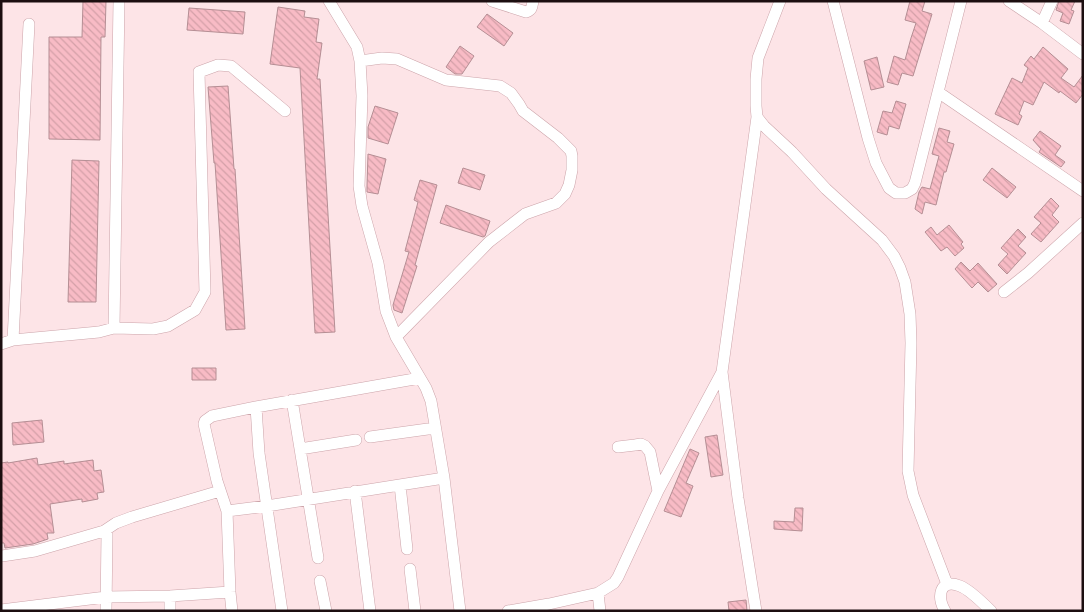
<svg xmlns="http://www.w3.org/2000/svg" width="1084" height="612" font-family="'Public Sans',sans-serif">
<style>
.building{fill:url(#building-back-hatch);stroke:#b58e94}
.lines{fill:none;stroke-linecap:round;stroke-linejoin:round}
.minor-casing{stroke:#cca4aa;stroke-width:12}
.minor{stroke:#fff;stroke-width:11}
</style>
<defs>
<pattern id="building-back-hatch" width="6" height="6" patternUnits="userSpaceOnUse" patternTransform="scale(1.25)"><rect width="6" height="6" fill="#f8bbc5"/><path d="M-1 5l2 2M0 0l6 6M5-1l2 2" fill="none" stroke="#d4a0a8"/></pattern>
</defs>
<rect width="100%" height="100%" fill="#fde4e7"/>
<path class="building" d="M83 1H106L105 37H101L100 140 49 139V37H82Z
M910 1H925L922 11 932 14 913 76 902 73 898 85 887 82 894 56 905 60 911 38 916 23 905 20Z
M1059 1H1075L1071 10 1074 11 1069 24 1060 21 1063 13 1056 10Z
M278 7 305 11 304 17 319 19 316 42 322 43 317 79H320L335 332 315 333 300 68 270 64Z
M189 8 245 12 243 34 187 30Z
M487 14 513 33 504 46 477 27Z
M460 46 474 56 462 74H455L446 67Z
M1043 47 1068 69 1061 78 1074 87 1083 75V94L1076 103 1060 91 1059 93 1044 82 1033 105 1024 101 1019 114 1022 116 1018 125 995 114 1012 78 1022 83 1028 68 1024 65 1031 56 1034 59Z
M877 57 884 87 871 90 864 61Z
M228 86 234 169H235L245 329 226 330 215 163H214L208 87Z
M896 101 906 104 899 129 889 126 887 135 877 132 883 111 892 113Z
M375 106 398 113 388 144 368 138V127Z
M939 128 950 131 947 142 954 144 946 172H944L936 205 925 202 922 214 915 209 919 192 922 187 930 189 939 156 932 154Z
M1040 131 1061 146 1055 155 1065 162 1061 167 1039 152 1041 149 1033 140Z
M368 154 386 159 378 194 367 192V186Z
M72 160 99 161 96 302H68Z
M463 168 485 175 480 190 458 183Z
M992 168 1016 187 1007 198 983 180Z
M420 180 437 185 415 265 417 266 402 313 394 310 393 305 409 252 405 251 418 202 414 200Z
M1051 198 1059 206 1052 215 1059 222 1041 242 1031 234 1041 223 1034 217Z
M446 205 490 221 485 236 483 237 440 223Z
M949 225 963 242 961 244 964 248 955 256 947 247 941 251 925 232 931 227 937 235Z
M1018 229 1026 237 1018 246 1026 253 1007 274 998 265 1008 254 1001 248Z
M961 262 970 271 978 263 997 284 988 292 978 282 972 288 955 269Z
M192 368H216V380H192Z
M42 420 44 442 13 445 12 423Z
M717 435 723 475 711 477 705 437Z
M690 449 699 453 686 483 693 486 681 517 664 511Z
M37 458 38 465 64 461V464L93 460 94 471 101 470 104 492 97 493 98 499 82 502V499L50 504 54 533H47L48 539 33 544 5 548 4 543H1V463L8 462V463Z
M795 508H803L802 531 774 529V521L794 522Z
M746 600 747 611H729L728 602Z"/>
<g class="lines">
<g class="minor-casing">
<path id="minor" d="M329 1 357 47 360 61 362 96 359 186 362 206 378 263 386 311 396 337 426 388 431 401 444 478 460 611
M492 1 526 12C532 10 532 7 533 1
M780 1 758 58 756 79V106L757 117 764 126 792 152 826 189 882 240 894 256 900 268 905 282 910 314 911 343 908 471 913 495 947 584
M833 1 868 138 876 163 889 188 896 193H905L912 189 915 183 961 1
M1009 1 1042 23 1083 54
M1042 23 1052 1
M360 61 382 58 397 59 446 80 500 86 511 93 519 104 523 111 558 138 571 151 572 156V170L569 185 565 194 556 203 525 214 489 242 396 337
M938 92 1083 191
M1004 292 1028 273 1083 223
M114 328 119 1
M13 340 29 24
M1 344 13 340 99 332 114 328 153 329 168 326 195 310 205 292 199 72 218 65 231 66 285 111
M292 400 318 558
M256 407 259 453 282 611
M370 437 435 428
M618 447 635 445 641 444 645 446 650 452 658 491
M300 449 356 440
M400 485 407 549
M355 491 370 611
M227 511 267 506 444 478
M104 531 107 534 106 611
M2 556 35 551 104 531 116 523 132 517 220 491
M410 569 415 611
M320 581 326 611
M598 593 600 611
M1 610 106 597 170 596 230 592
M170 611V596
M232 611 230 592 227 511 217 481 204 424 205 421 212 416 256 407 420 378
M508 611 549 604 598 593 614 583 618 577 658 491 722 372
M756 611 738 498 722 372 757 117
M945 611C937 597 939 578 960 586 968 589 984 604 991 611"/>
</g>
<use href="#minor" class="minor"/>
</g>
<rect width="1084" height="612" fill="none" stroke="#1c0e10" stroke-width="5"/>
</svg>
